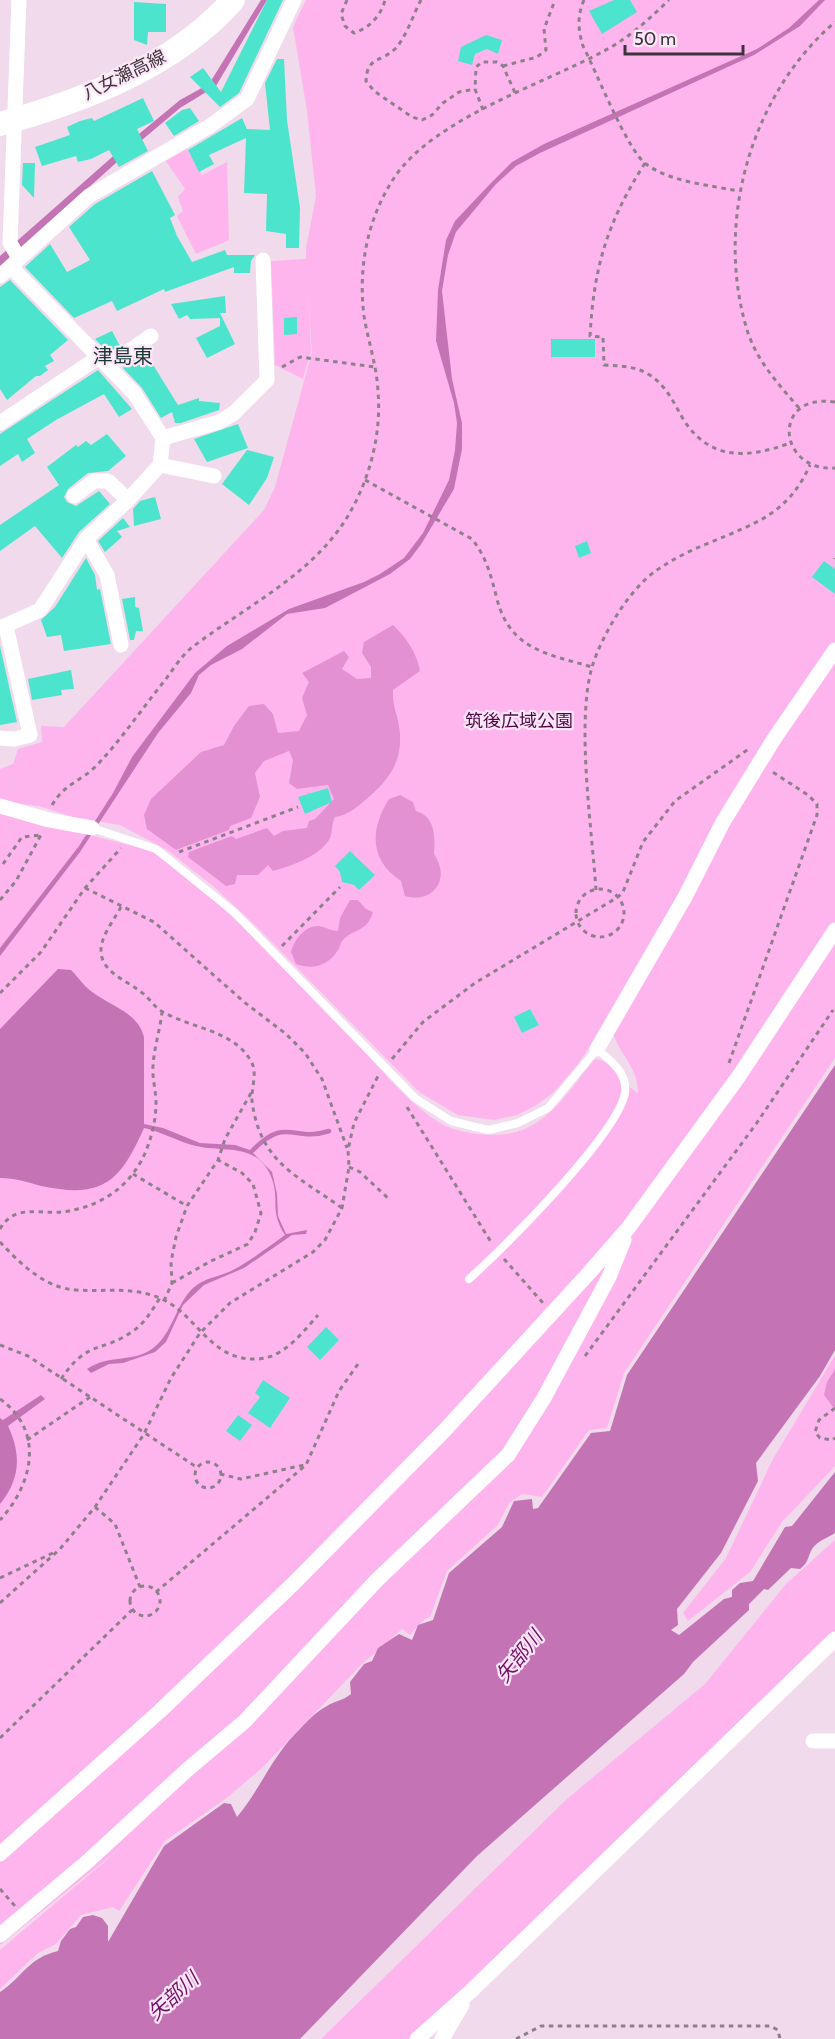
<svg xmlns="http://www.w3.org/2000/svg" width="835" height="2039" font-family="Cabin,'Noto Sans JP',sans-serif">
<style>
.green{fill:#feb5ee}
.forest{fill:#e491d3}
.water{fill:#c474b5}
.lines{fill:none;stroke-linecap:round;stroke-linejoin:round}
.stream{stroke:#c474b5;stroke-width:4.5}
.building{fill:#4de4ce}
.path{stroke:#8e808b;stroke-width:3;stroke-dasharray:4.5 4.5;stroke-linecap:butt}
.service{stroke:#fff;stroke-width:8}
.minor{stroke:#fff;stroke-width:15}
.primary{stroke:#fff;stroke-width:24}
.labels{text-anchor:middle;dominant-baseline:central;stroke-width:4.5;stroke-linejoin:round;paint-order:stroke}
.street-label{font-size:18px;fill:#3c343a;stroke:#fee7f8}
.park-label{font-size:18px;fill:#510648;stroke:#fee7f8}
.neighbourhood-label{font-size:20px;fill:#183833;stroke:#fee7f8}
.water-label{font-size:20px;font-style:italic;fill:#720f66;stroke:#fee7f8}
</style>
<rect width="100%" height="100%" fill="#f0daeb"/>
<path class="green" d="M306 0H835V1058L624 1373 607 1428 589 1430 542 1497 522 1494 509 1503 498 1525 447 1571 430 1617 425 1619 410 1635 402 1629 361 1665 263 1767 228 1797 165 1841 119 1911 113 1907 81 1915 56 1944 38 1953 0 1989V1950L129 1841 0 1945V811L151 851C229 904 292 978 357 1044 383 1071 408 1103 440 1123 458 1134 496 1138 516 1132 551 1123 573 1085 595 1059 613 1060 622 1084 638 1093 638 1066 619 1055 613 1032L603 1027 578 1064 553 1093 535 1106 517 1115 494 1120 458 1115 419 1092 257 927 213 886 167 850 120 825 73 817 39 806 0 802V769L13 764 18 749 42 742 41 726 64 727 264 510 275 487 312 352 308 290 311 351 303 379 275 365 271 261 306 259V248L316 196 307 111 293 27Z
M187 149 202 175 227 162 229 240 196 254 177 216 183 211 178 197 185 189 166 161Z
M835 1355V1466L782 1522 750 1572 688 1621 683 1613 726 1558 773 1459Z
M835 1540V1637L416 2039H321L567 1799 705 1684 786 1584Z"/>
<path class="forest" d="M393 625C406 637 417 653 420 671L393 690C392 704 397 713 399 726 404 757 392 777 370 796 358 806 350 815 335 817 331 824 333 834 329 840 318 857 291 866 273 871L268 865 258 875H237L235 884 226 886 188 857 189 852 232 836 236 839 267 828 274 836 283 831 307 828 309 821 315 819 334 799 328 785 297 789 289 783 293 760 289 751 264 761 255 773 260 797 251 818 230 826 229 830 176 850 147 829 144 815 151 799 201 752 224 745 234 726 249 706 264 704 273 714 278 733 299 731 307 715 302 698 309 682 302 673 344 651 349 657 342 669 357 679 371 678V667L362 653 364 642Z
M400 795 413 802 416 811C436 817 435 837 434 854 451 878 434 904 405 896L401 881C369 860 370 829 389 799Z
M350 900H358L366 909 373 912C367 933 353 928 342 941 340 944 340 947 338 950 328 966 313 970 296 964L291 952C294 941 304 925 319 926 326 927 331 931 338 931L340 918Z
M835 1369V1410L824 1395 827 1382Z"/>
<path class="water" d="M261 0H267L216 86 180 108 136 145 0 267V256L128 143 180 100 209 84Z
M819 0H825L800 26 754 55 540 153 516 166 496 184 456 232 448 255 442 291 452 379 462 423V449L454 489 422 543 410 559 390 574 325 608 287 614 242 649 211 665 199 675 191 693 158 733 80 852 0 956V948L79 846 113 793 132 757 195 673 227 646 289 609 364 582 380 574 404 558 423 533 449 480 455 450 457 423 454 403 436 341 438 290 446 240 455 221 489 185 512 162 544 144 757 49 789 28Z
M58 969 71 970C79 978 85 988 95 994 113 1007 138 1013 144 1037V1124L163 1128 200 1143 235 1145 250 1150 272 1172 277 1194 278 1216 286 1234 307 1230 306 1234 292 1235 244 1268 204 1285 183 1305 166 1342 155 1352 123 1363 109 1364 91 1373 87 1369C109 1354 132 1363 152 1349 173 1334 175 1305 193 1288 204 1278 218 1277 231 1271 249 1262 268 1247 285 1235 270 1211 279 1204 273 1182 260 1141 226 1153 196 1146 178 1142 163 1132 144 1128 120 1182 103 1199 41 1186 27 1182 15 1178 0 1178V1029Z
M835 1065V1350L820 1376 756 1463 758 1481 721 1553 677 1609 678 1625 671 1630 679 1635 724 1599 732 1597V1590L740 1583 753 1581 785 1527 792 1526 835 1472V1533C828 1538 818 1540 812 1549 807 1558 809 1562 800 1569L791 1568 768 1590 764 1589 749 1604V1610L693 1662 684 1674 477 1856 300 2039H0V1992C23 1977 28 1958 58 1951L61 1941 70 1929 76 1927 83 1917 93 1915 102 1918 108 1926V1942L164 1846 224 1803 231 1804 237 1817C259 1791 271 1759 295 1734 305 1724 315 1712 327 1706 335 1701 342 1701 351 1694L350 1682 364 1664 372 1661 378 1648 399 1634 412 1640 418 1625 433 1620 449 1573 502 1527 514 1501 532 1499 533 1509 538 1508 591 1433 610 1431 627 1375Z
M41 1395 45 1399 8 1426C21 1454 21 1478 0 1504V1418L3 1420Z"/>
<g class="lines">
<path class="stream" d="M252 1151C287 1115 293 1143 329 1131"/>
</g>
<path class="building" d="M267 0H283L239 93 220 107 190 77 203 68 221 92Z
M614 0H630L637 12 602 34 589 11Z
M134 2 166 4V32H148L147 45 134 40Z
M486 35 502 40 498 54 487 49 475 54 472 65 458 61 461 47Z
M277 59H284L287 120 300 208 299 248H286V234L266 231 267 194 244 193 246 138 209 155 214 164 199 172 188 150 242 118 247 129 270 130 265 83Z
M143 98 154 121 137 129 148 151 119 167 109 150 91 159 78 162 76 156 42 166 35 147 70 135 67 127 80 121 92 118 94 121Z
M190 108 199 121 174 136 165 123 182 110Z
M23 163H35L34 198 22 185Z
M152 171 175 215 170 218 177 236 192 262 225 250 227 255H255L251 261 250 273H234V267L165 292 164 289 117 311 112 301 74 318 25 267 50 244 67 272 90 260 69 227 95 204Z
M10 280 68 340 50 355 54 361 45 366 48 370 40 376H36L7 400 0 389V287Z
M225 296 226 313H220L235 344 207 358 196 338 220 326V318L190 319 187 315 179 319 171 304Z
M297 317V334L284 335V318Z
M112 331 120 346 109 353 95 339Z
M551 339H595V357H551Z
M145 352 178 405 199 398V401L220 403 219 410 181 423H175L172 412 161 418 142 388 123 368Z
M98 370 132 409 119 417 104 394 56 420 27 439 35 453 22 462 18 454 0 466V434Z
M238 424 248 448 207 462 194 439Z
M107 434 126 456 108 471 88 473 68 489 64 497 67 502 76 506 99 491 110 504 79 532 62 558 35 526 0 551V525L59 485 47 467 76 445 78 447 86 441 91 445Z
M247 450 274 457 267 478 249 505 222 484Z
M155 497 161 519 134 526 133 509 140 501Z
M123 518 130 527 117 531 122 537 105 552 98 541Z
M587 541 591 553 579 558 575 546Z
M86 558 95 575 97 590 100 589 111 644 64 651 61 635 47 637 41 620 55 607Z
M824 561 835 569V594L812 577Z
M135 597V607L139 608 143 631H136L134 640H130L122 599Z
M0 646 17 722 0 725Z
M71 670 74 689 61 690 62 695 32 700 28 679Z
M328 788 332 802 305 814 298 797Z
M350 851 375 875 359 890 354 885 342 882 340 872 335 866Z
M530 1009 539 1025 522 1033 514 1017Z
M326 1327 339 1340 320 1360 307 1347Z
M263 1380 290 1398 270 1428 248 1413 260 1397 255 1393Z
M238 1415 252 1425 240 1441 226 1431Z"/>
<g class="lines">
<path class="path" d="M347 0 341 14 345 26 354 33C369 28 381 16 385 0
M421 0C413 15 407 35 396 48 381 63 367 56 366 81L374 91 412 117 422 120 432 115 443 103 459 92 475 89
M584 0C577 16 578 30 583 46 596 71 627 150 646 164 670 182 709 185 738 191
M503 66 537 57 546 50 544 29 555 0
M483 110 475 89 476 67 482 62H497L503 66 516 95
M645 163C607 223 594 266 590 336L603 337 604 365C619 366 635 366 648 374 665 384 673 401 682 417 708 461 747 459 790 443
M282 367 300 357 375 367
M835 402C771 392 777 472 835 468
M799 408C779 385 758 362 748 333 714 226 749 96 835 22
M365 480 472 539C487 558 491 576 497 599 510 650 548 654 592 667
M835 559V558
M52 805C66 782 81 782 97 765 122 739 143 707 166 679 173 669 181 657 190 649 240 610 303 580 340 528 367 490 382 438 378 392 377 366 368 341 364 316 358 268 367 219 394 178 433 119 541 85 604 51 629 38 649 19 669 0
M179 852 298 807
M3 864 22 837 41 835
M85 888 154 922 244 1002 286 1034 305 1053 322 1079 347 1148
M576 913a24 24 0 1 1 48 0a24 24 0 1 1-48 0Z
M596 890C592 830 576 723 592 667 602 635 629 589 657 570 673 559 691 550 709 543 756 523 788 514 810 465
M0 900 16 881 42 833
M121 907C115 918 105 931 102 943 95 970 125 979 141 992 150 998 155 1009 165 1013 192 1028 234 1031 251 1061 258 1073 251 1088 252 1101 260 1163 298 1176 342 1208
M282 946 340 887
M0 993 41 952 85 888 121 848
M392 1059 423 1022 475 983 618 897 623 892 643 842 675 801 750 748
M729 1063 817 815V804L808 795 771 771
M407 1107 491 1242
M349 1167 360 1172 390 1200
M133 1174 187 1206
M0 1229C14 1204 39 1214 61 1212 99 1208 131 1187 146 1151 152 1136 156 1119 156 1103 156 1090 152 1078 153 1066 154 1048 160 1030 162 1012
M0 1242C20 1263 44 1288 76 1290 106 1292 133 1286 162 1299 197 1315 211 1361 256 1359 283 1359 302 1333 318 1315
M504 1259 543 1303
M172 1283 211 1261 248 1244 255 1232 261 1213 253 1184 242 1173 218 1160
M164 1301 172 1283 171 1262 176 1237 187 1206 218 1160 225 1139 251 1093
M0 1345 28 1356 198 1468
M585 1356 756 1124 833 1010
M61 1379C89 1338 101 1354 133 1331 145 1323 152 1310 160 1298
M0 1399C45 1431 33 1484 0 1520
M835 1408 819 1420 815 1432 820 1438 832 1440 835 1438
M27 1440 90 1397
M195 1475a13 13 0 1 1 26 0a13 13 0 1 1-26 0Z
M220 1474 241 1479 304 1465
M95 1507 115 1524 140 1587
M0 1578 55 1552
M130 1601a15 15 0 1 1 30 0a15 15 0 1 1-30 0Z
M156 1592 306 1465 339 1391 358 1364
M0 1603 60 1549 95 1507 144 1434 171 1378 200 1333 230 1303 313 1252 325 1240 342 1208 349 1167 348 1150 354 1123 378 1076
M0 1738 132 1610
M0 1889 15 1906
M516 2039 541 2026H770L778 2030 780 2039"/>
<path class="service" d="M92 828 156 849 234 912 415 1098 451 1121 488 1130 518 1123 548 1108 597 1049C610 1060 628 1073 625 1093 617 1135 504 1248 469 1279"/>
<path class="minor" d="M19 0 10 243 19 258
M0 276 89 196 210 126 247 99 294 0
M108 366 151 336
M0 423 99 357
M163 438 219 422 234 413 267 380 263 260
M160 465 214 476
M74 496 94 481H108L128 500
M86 539 107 575 121 645
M0 628 40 610 86 539 128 500 160 465 163 438 134 393 11 267
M0 738 14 739 30 735 6 626
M0 806 49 820 92 828
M597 1049 685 897 723 822 774 739 835 650
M813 1741H835
M0 1854 160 1711 293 1584 444 1431 589 1273 629 1227 739 1076 835 930
M0 1935 87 1862 187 1770 245 1721 377 1580 508 1455 544 1398 609 1277 624 1240
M417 2039 471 1991 835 1639
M442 2039 462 2005"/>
<path class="primary" d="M0 124C83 101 175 66 233 0"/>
</g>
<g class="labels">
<g class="street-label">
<text transform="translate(124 75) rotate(-26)">八女瀬高線</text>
</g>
<g class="park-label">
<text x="519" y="721">筑後広域公園</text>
</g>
<g class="neighbourhood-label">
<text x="123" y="356">津島東</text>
</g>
<g class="water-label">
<text transform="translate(519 1656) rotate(-51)">矢部川</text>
<text transform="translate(173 1996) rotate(-42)">矢部川</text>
</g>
</g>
<path d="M625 45v9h118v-9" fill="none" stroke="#3c343a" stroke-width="3"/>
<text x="634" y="45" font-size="18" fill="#3c343a" stroke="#fee7f8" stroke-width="4.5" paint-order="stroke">50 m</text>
</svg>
